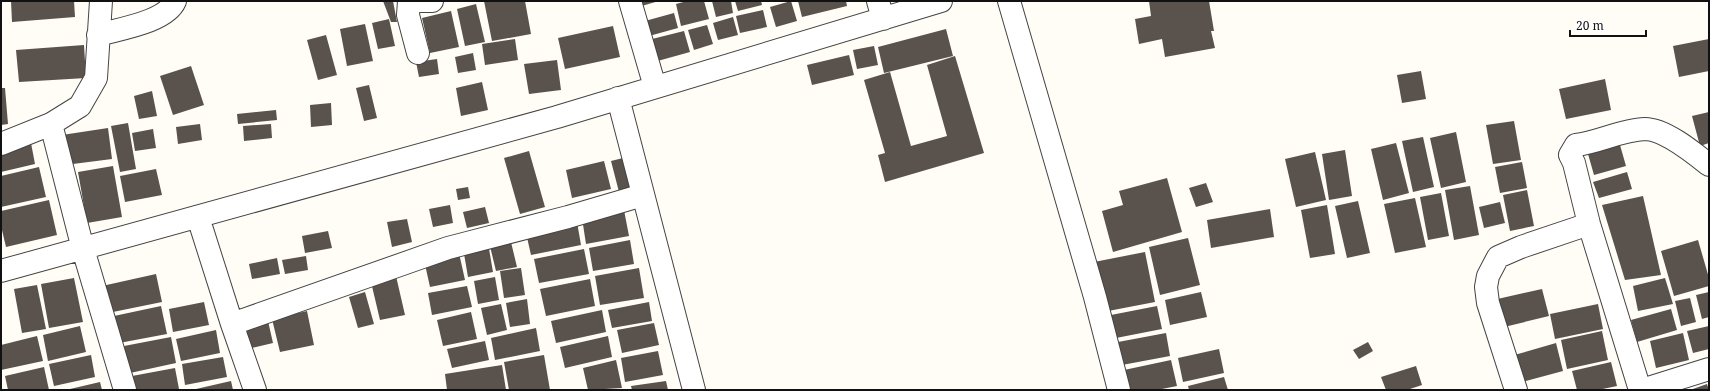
<svg xmlns="http://www.w3.org/2000/svg" width="1710" height="391" font-family="'Noto Serif',serif">
<style>
.building{fill:#5a524d}
.lines{fill:none;stroke-linecap:round;stroke-linejoin:round}
.minor-casing{stroke:#444;stroke-width:24}
.minor{stroke:#fff;stroke-width:22}
</style>
<rect width="100%" height="100%" fill="#fffdf5"/>
<path class="building" d="M11 1H74L75 17 12 22Z
M383 1H393L397 22H391Z
M484 1H525L531 34 492 41Z
M636 1H659L638 7Z
M687 1H704L709 19 681 26 676 4Z
M712 1H731L733 13 716 17Z
M735 1H761L762 5 738 11Z
M791 1 797 21 776 27 770 7Z
M798 1H846L847 6 802 17Z
M1149 1H1209L1214 31H1211L1215 48 1165 57 1162 39 1139 44 1135 19 1151 16Z
M476 4 485 42 465 46 457 9Z
M763 10 767 27 740 33 736 16Z
M451 11 459 47 430 53 422 18Z
M674 13 678 28 649 36 645 21Z
M733 17 738 35 718 40 713 23Z
M389 19 395 46 378 49 372 23Z
M365 24 373 61 347 66 340 29Z
M707 25 713 44 694 50 688 30Z
M613 26 620 57 565 69 558 38Z
M946 29 953 56 884 73 878 47Z
M684 31 690 52 654 62 648 40Z
M326 35 337 75 318 80 307 40Z
M515 39 518 60 485 65 482 44Z
M1709 39V71L1679 77 1673 46Z
M84 45 86 78 19 82 16 50Z
M874 46 878 65 857 69 853 50Z
M473 53 476 70 458 73 455 57Z
M849 55 854 75 812 85 807 65Z
M955 56 984 153 885 182 878 155 885 153 864 80 890 72 911 146 947 136 927 65Z
M437 59 439 74 419 77 416 62Z
M557 60 561 90 529 94 524 64Z
M191 66 204 105 173 115 160 76Z
M1421 71 1426 99 1402 103 1397 75Z
M1605 79 1611 110 1566 119 1559 89Z
M482 82 488 110 461 116 456 88Z
M369 85 377 118 364 121 356 88Z
M1 88H5L8 124 1 125Z
M152 91 157 116 139 119 134 96Z
M331 103 332 125 311 127 310 105Z
M276 110 277 120 238 124 237 114Z
M1709 112V143L1700 146 1692 116Z
M1514 121 1521 160 1493 164 1486 125Z
M128 123 136 169 120 172 111 126Z
M200 124 202 140 178 144 176 127Z
M271 124 272 138 244 141 243 126Z
M108 128 112 159 65 165 62 135Z
M153 129 156 148 135 151 132 133Z
M1456 132 1466 182 1441 188 1430 138Z
M1423 137 1434 187 1413 192 1402 141Z
M31 143 35 164 1 172V150Z
M1396 143 1409 193 1383 200 1371 149Z
M1620 145 1626 166 1594 175 1588 154Z
M1345 150 1352 196 1329 200 1322 154Z
M529 151 545 207 520 214 504 158Z
M1315 152 1326 200 1296 207 1285 159Z
M627 157 635 188 619 192 611 161Z
M604 161 611 189 572 198 566 170Z
M1522 162 1527 188 1500 193 1495 167Z
M113 166 122 217 87 223 78 172Z
M39 167 46 197 1 207V176Z
M156 169 162 195 125 202 120 176Z
M1627 172 1632 189 1599 198 1593 182Z
M1167 178 1182 232 1113 252 1102 211 1123 205 1119 191Z
M1206 183 1213 202 1196 207 1189 188Z
M1470 186 1479 235 1454 240 1445 190Z
M468 187 470 198 458 200 456 189Z
M1527 190 1534 226 1510 231 1503 195Z
M1441 193 1449 236 1428 240 1420 197Z
M1643 196 1661 275 1625 280 1602 205Z
M1415 198 1426 247 1395 253 1384 204Z
M49 200 57 235 6 247 1 226V211Z
M1358 201 1370 253 1347 258 1335 206Z
M1500 202 1505 223 1484 228 1479 207Z
M450 205 453 223 433 227 429 209Z
M1327 205 1335 254 1310 258 1301 210Z
M485 207 489 223 467 228 463 212Z
M1270 209 1274 237 1211 248 1207 220Z
M624 210 629 236 586 244 582 218Z
M407 219 412 242 392 247 387 222Z
M577 222 581 245 531 255 526 233Z
M328 231 332 248 305 253 302 236Z
M510 238 517 267 496 271 489 242Z
M1188 238 1200 285 1160 295 1149 247Z
M630 240 634 264 593 271 589 248Z
M1698 240 1709 278V286L1674 296 1661 251Z
M488 243 493 272 468 277 463 248Z
M584 249 589 274 539 283 534 259Z
M1145 252 1155 302 1103 312 1094 262Z
M459 253 465 280 430 287 424 260Z
M306 256 308 270 285 274 282 260Z
M277 258 280 274 252 279 249 264Z
M521 268 525 295 504 298 500 271Z
M639 268 644 298 600 305 595 276Z
M156 274 162 302 108 313 102 286Z
M396 276 405 315 380 320 371 282Z
M495 277 499 300 478 304 474 281Z
M74 278 83 322 49 328 41 284Z
M1665 278 1673 304 1638 311 1633 286Z
M590 279 595 306 546 316 540 289Z
M37 285 46 329 22 333 14 289Z
M467 286 472 307 432 315 428 293Z
M1542 289 1549 316 1500 328 1493 300Z
M365 292 374 324 358 328 349 297Z
M1201 292 1207 317 1170 325 1165 300Z
M1709 292V317L1702 319 1696 295Z
M1690 298 1696 322 1681 326 1675 301Z
M527 299 530 324 510 327 506 303Z
M204 302 209 325 173 332 169 309Z
M649 302 652 321 612 328 608 310Z
M501 304 507 330 487 335 481 308Z
M1598 304 1603 329 1555 339 1550 314Z
M161 306 167 334 119 343 114 316Z
M1157 306 1162 329 1116 338 1111 315Z
M1671 309 1677 330 1637 342 1631 320Z
M602 310 606 332 556 343 551 321Z
M307 311 314 345 280 352 272 319Z
M471 312 477 339 443 346 437 320Z
M268 321 273 343 247 349 243 327Z
M654 323 659 345 622 353 617 330Z
M80 326 86 352 48 361 43 335Z
M1709 326V349L1693 353 1687 331Z
M536 328 540 351 495 360 491 338Z
M216 330 220 353 181 361 176 339Z
M1602 331 1608 360 1567 369 1561 340Z
M1166 333 1170 356 1122 365 1118 342Z
M1683 333 1689 360 1656 368 1650 341Z
M37 336 43 361 1 370V345Z
M608 336 612 357 565 368 560 347Z
M171 337 176 363 130 373 124 346Z
M485 341 489 360 452 368 447 349Z
M1368 342 1373 351 1359 359 1353 350Z
M1556 343 1563 371 1518 383 1511 356Z
M1219 349 1224 373 1183 382 1178 358Z
M658 351 663 375 625 382 621 358Z
M91 355 95 377 54 386 49 364Z
M544 355 550 390H509L504 362Z
M223 357 227 377 185 385 182 364Z
M616 360 622 388 588 390 583 368Z
M1171 360 1177 386 1157 390H1128L1124 370Z
M1611 362 1617 386 1598 390H1577L1572 371Z
M502 365 506 390H447L445 374Z
M1416 366 1422 385 1407 390H1386L1381 377Z
M44 367 49 390H8L5 376Z
M175 368 179 389 134 390 132 376Z
M1224 377 1228 390H1189L1188 386Z
M231 381 233 390H196V389Z
M666 381 668 390H632L631 386Z
M100 382 102 390H70V389Z
M1707 384 1709 390H1690Z"/>
<g class="lines">
<g class="minor-casing">
<path id="minor" d="M409 1 408 15 418 53
M416 1H432
M630 1 655 87
M878 1 883 19
M1009 1 1095 297 1119 390
M98 35C119 29 166 22 175 1
M618 98 694 390
M51 124 80 106 96 78 101 1
M1 144 51 124 83 249 125 390
M198 217 232 324 448 248 568 217 643 195
M1 271 557 117 941 1
M232 324 255 390
M1516 390 1488 303 1486 287 1488 276 1498 257 1521 247 1589 224
M1640 390 1589 224 1574 163 1570 155 1576 145C1599 142 1621 130 1645 129 1665 129 1694 153 1709 165
M1642 390 1709 369"/>
</g>
<use href="#minor" class="minor"/>
</g>
<rect width="1710" height="391" fill="none" stroke="#111111" stroke-width="4"/>
<path d="M1570 30v6h76v-6" fill="none" stroke="#111111" stroke-width="2"/>
<text x="1576" y="30" font-size="12" fill="#111111" stroke="#ffffff" stroke-width="3" paint-order="stroke">20 m</text>
</svg>
